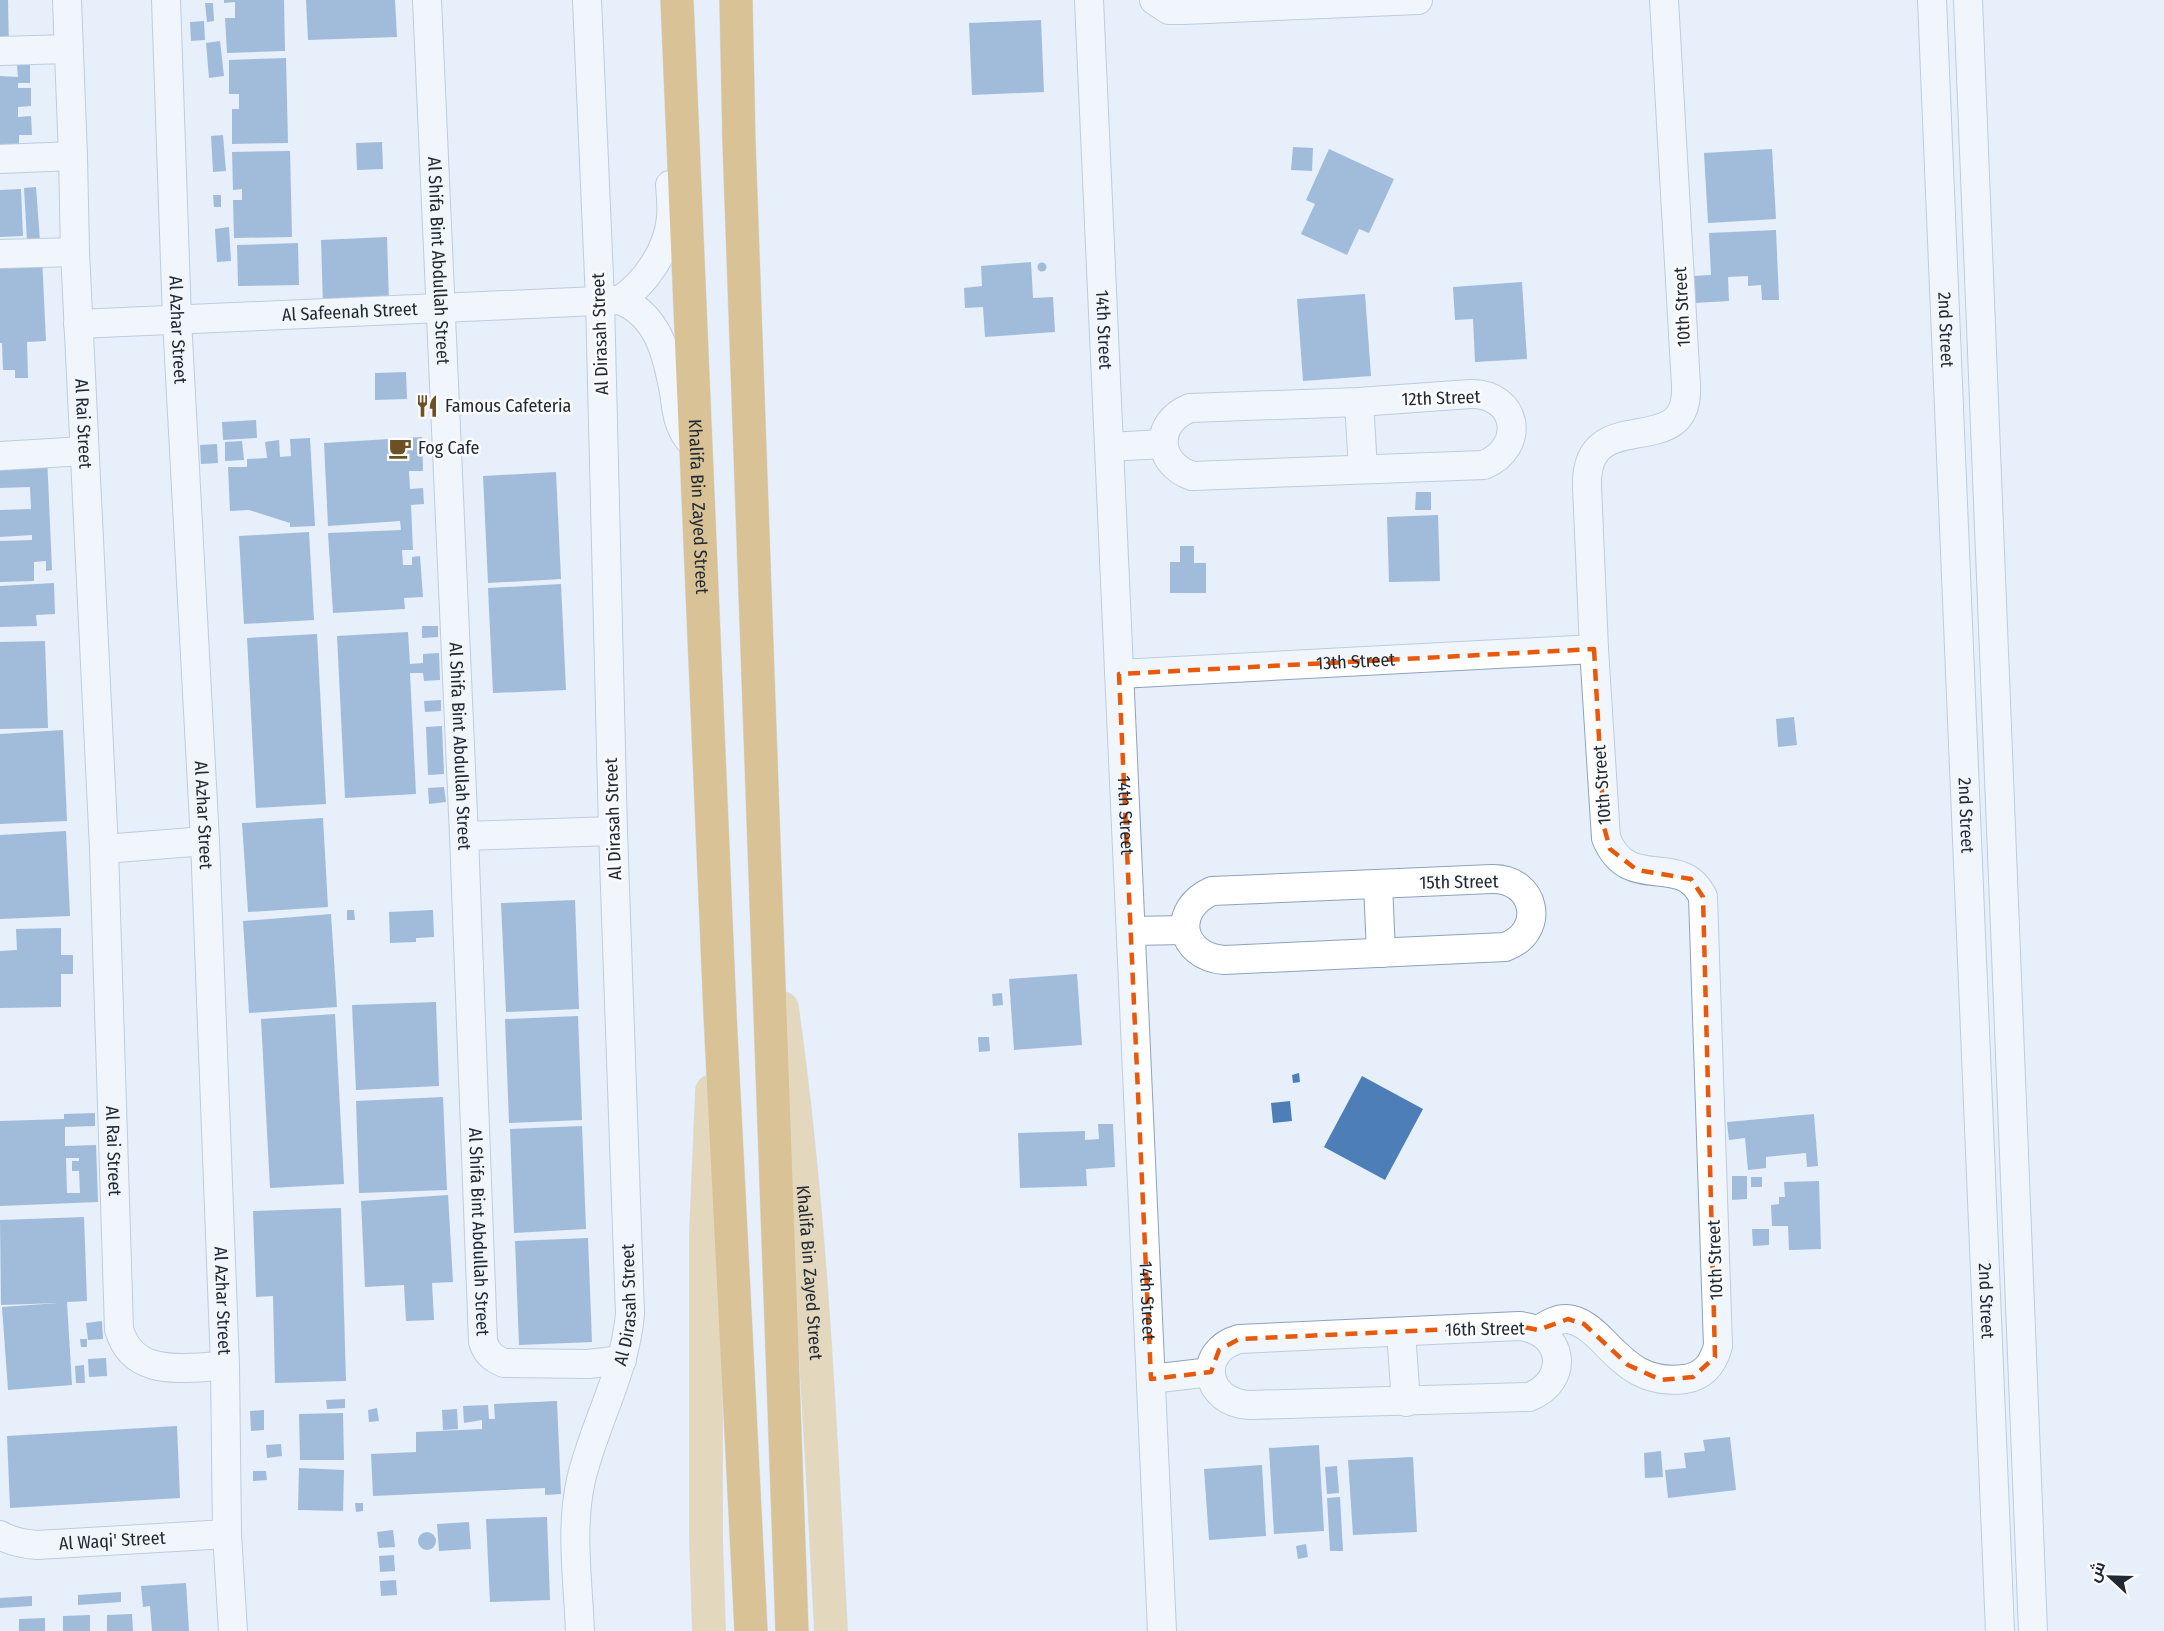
<svg xmlns="http://www.w3.org/2000/svg" width="2164" height="1631" font-family="'Fira Sans Condensed',Cairo,sans-serif">
<style>
.building{fill:#4e7eb7;fill-rule:evenodd}
.lines{fill:none;stroke-linecap:round;stroke-linejoin:round}
.minor-casing{stroke:#8da3bd;stroke-width:30}
.major-casing{stroke:#caccce;stroke-width:34}
.highway-casing{stroke:#caccce;stroke-width:34}
.minor{stroke:#fff;stroke-width:28}
.major{stroke:#dfbb77;stroke-width:33}
.highway{stroke:#ca8d1d;stroke-width:33}
.marked{fill:none;stroke:#e8590c;stroke-width:4.5;stroke-dasharray:12 8;stroke-linejoin:round}
.labels{text-anchor:middle;dominant-baseline:central;stroke-width:5;stroke-linejoin:round;paint-order:stroke}
.street-label{font-size:18px;fill:#212934;stroke:#fbfbfb}
.poi-label{font-size:18px;fill:#212934;stroke:#fbfbfb;text-anchor:start}
</style>
<rect width="100%" height="100%" fill="#e6effa"/>
<path class="building" d="M0 0H8L9 51H0Z
M224 0H284L285 51 227 53 225 18H235V2L224 3Z
M306 0H395L397 37 308 40Z
M205 3H213L214 21 207 22Z
M1041 20 1044 92 972 95 969 23Z
M204 21 205 40 191 41 190 22Z
M220 41 224 76 209 78 206 43Z
M286 58 288 143 232 144V109H239V94H229V60Z
M17 65H30V83H18V88H31V106L18 107V117L31 116 32 135H19V154H0V76L18 77Z
M223 135 226 171 213 172 211 136Z
M382 142 383 169 357 170 356 143Z
M1293 147 1313 148 1312 171 1291 170Z
M1329 149 1394 179 1369 233 1359 229 1347 255 1301 234 1315 204 1306 200Z
M1772 149 1776 219 1708 223 1704 153Z
M290 151 292 237 234 238 233 200H242V189L233 190 232 152Z
M36 187 40 241H27L24 188Z
M21 189 23 236 0 237V190Z
M213 195H221V207H214Z
M229 227 231 261 217 262 215 229Z
M1776 230 1779 300H1762L1761 285 1748 286V276L1728 277 1729 301 1695 303 1693 276 1711 275 1709 233Z
M387 237 389 302 323 305 321 240Z
M298 243 299 285 238 286 237 245Z
M42 257 46 341 27 342 28 378H15V370H3L2 343H0V259Z
M1031 262 1033 298 1053 297 1055 332 985 337 983 307 965 308 964 288 982 286 981 266Z
M1037.5 267a4.5 4.5 0 1 1 9 0a4.5 4.5 0 1 1-9 0Z
M1522 282 1527 359 1475 362 1473 319 1455 320 1453 287Z
M1365 294 1371 376 1303 381 1297 299Z
M406 372 407 399 375 400V373Z
M256 420 257 438 223 440 222 422Z
M422 437 423 471H409L410 489 423 488 424 504 411 505 413 550H402L403 565H412V557L420 556 423 597 404 598 405 609 333 613 328 533 401 530 400 521 328 526 324 443Z
M310 438 315 526 290 527V523L249 510 230 511 228 467H247V459L267 458 265 442 279 440 280 457 291 456 290 439Z
M242 441 244 460 225 461V442Z
M217 444 218 463 201 464 200 445Z
M47 455 52 570 46 571V561L34 562V581L0 582V541L32 540V535L0 537V510L31 509 30 487 0 488V458Z
M556 472 561 579 488 583 483 476Z
M1416 492H1431V510H1415Z
M1438 515 1440 581 1389 582 1387 517Z
M309 532 314 620 244 624 239 536Z
M1180 546H1194V563H1206V593H1170V562H1180Z
M54 583 55 614 36 615 37 626 0 627V586Z
M561 584 566 690 493 693 488 588Z
M422 626H438V637L422 638Z
M408 632 410 664 423 663V654L439 653 440 680 424 681 423 673H410L416 794 345 798 337 636Z
M317 634 326 804 256 808 247 638Z
M45 641 48 728 0 729V642Z
M441 700V711L425 712 424 701Z
M1794 717 1797 745 1778 747 1776 719Z
M442 726 444 774 428 775 426 727Z
M63 730 67 821 0 824V734Z
M444 787 446 802 429 804 428 788Z
M323 818 328 907 248 912 242 823Z
M66 831 70 916 0 919V835Z
M575 900 579 1009 506 1012 501 903Z
M347 910H354L355 920H347Z
M433 910 434 937 416 938V942L390 943 389 912Z
M331 914 337 1007 249 1013 243 921Z
M61 928V955H73V974H61V1007L0 1008V951L17 950 16 929Z
M1077 974 1082 1045 1014 1050 1009 979Z
M1002 993 1003 1005 993 1006 992 994Z
M436 1002 439 1086 356 1090 352 1005Z
M335 1014 344 1184 270 1188 261 1019Z
M578 1016 582 1120 509 1123 505 1019Z
M978 1037H989L990 1051 979 1052Z
M1299 1073 1300 1082 1293 1083 1292 1075Z
M1362 1076 1423 1109 1385 1180 1324 1147Z
M443 1097 447 1190 359 1193 356 1101Z
M1290 1101 1292 1121 1273 1123 1271 1103Z
M95 1113V1126L65 1127V1146L96 1145 98 1202 0 1206V1121L64 1119V1114ZM66 1158H79V1161H72V1171H79L80 1193H67Z
M1814 1114 1818 1166 1807 1167 1806 1153 1766 1157V1168L1748 1170 1745 1138 1729 1140 1727 1122Z
M1098 1124H1113L1115 1167 1086 1169 1087 1186 1020 1188 1018 1133 1085 1131V1140L1099 1139Z
M582 1126 586 1229 514 1233 510 1129Z
M1732 1176H1747V1199L1732 1200Z
M1751 1177H1762V1187H1751Z
M1819 1181 1821 1249 1789 1250 1788 1226H1772L1771 1205 1779 1204V1197H1785L1784 1182Z
M448 1195 453 1282 432 1283 434 1320 406 1321 404 1285 365 1287 361 1201Z
M341 1208 346 1381 275 1383 273 1296 256 1297 253 1211Z
M84 1217 87 1301 67 1302 72 1385 8 1390 2 1307 58 1303 1 1305 0 1220Z
M1752 1229H1769V1245L1753 1246Z
M588 1238 592 1342 519 1345 515 1241Z
M102 1321 103 1339 88 1340 86 1323Z
M80 1339H87V1347H81Z
M106 1358 107 1376 89 1377 88 1359Z
M84 1365 85 1383H76L75 1366Z
M345 1399V1408L327 1409 326 1400Z
M557 1401 561 1494 545 1495V1488L373 1496 371 1454 416 1452V1432L482 1429V1420L464 1423 463 1406 488 1405 489 1419H495L494 1404Z
M377 1408 379 1421 369 1422 368 1410Z
M457 1409 458 1429 443 1430 442 1410Z
M264 1410V1430L251 1431 250 1411Z
M343 1413 344 1460H300L299 1414Z
M177 1426 180 1498 10 1508 7 1436Z
M1730 1437 1736 1490 1668 1498 1665 1470 1686 1468 1684 1453 1705 1451 1703 1440Z
M281 1444 282 1456 267 1458 266 1445Z
M1319 1445 1324 1531 1274 1534 1269 1448Z
M1661 1451 1663 1477 1645 1478 1644 1453Z
M1413 1457 1417 1532 1353 1535 1348 1460Z
M1262 1465 1266 1536 1209 1540 1204 1469Z
M1337 1466 1339 1493 1327 1494 1325 1467Z
M299 1468 344 1470 343 1511 298 1510Z
M253 1471H266L267 1480 253 1481Z
M1340 1497 1343 1551H1330L1327 1498Z
M355 1503H363V1511L356 1512Z
M547 1517 550 1600 490 1602 486 1519Z
M469 1522 471 1549 439 1551 437 1524Z
M393 1530 395 1547 379 1548 377 1532Z
M418 1541a9 9 0 1 1 18 0a9 9 0 1 1-18 0Z
M1306 1544 1308 1557 1298 1559 1296 1546Z
M394 1555 395 1571 380 1572 379 1556Z
M396 1580 397 1595 381 1596 380 1581Z
M186 1583 189 1631H152L150 1606 143 1607 141 1586Z
M121 1592V1602L78 1605V1595Z
M32 1596V1606L0 1608V1598Z
M132 1614 133 1631H107V1615Z
M90 1615V1631H63V1616Z
M45 1618V1631H19V1619Z"/>
<g class="lines">
<g class="minor-casing">
<g id="minor">
<path id="s1" d="M67 0 73 156 75 252 104 849 119 1329C133 1379 184 1367 225 1366"/>
<path id="s2" d="M166 0 177 320 205 841 225 1366 227 1534 233 1631"/>
<path id="s3" d="M427 0 464 836 483 1342C487 1353 492 1358 504 1363L588 1364 622 1360"/>
<path id="s4" d="M1089 0 1162 1631"/>
<path d="M1154 0 1169 10H1183L1418 0"/>
<path id="s5" d="M1932 0 2000 1631"/>
<path d="M1968 0 2033 1631"/>
<path d="M0 51 68 49"/>
<path d="M0 159 73 156"/>
<path d="M0 254 75 252"/>
<path d="M620 300C646 283 668 250 671 218 672 207 671 196 670 185"/>
<path id="s6" d="M78 324 620 300C658 315 667 354 674 392 676 404 676 417 682 428 685 436 690 441 695 447"/>
<path d="M1470 394C1518 393 1527 447 1484 465L1192 476C1155 463 1154 422 1190 408L1359 402Z"/>
<path d="M1359 402 1363 469"/>
<path d="M1109 447 1163 444"/>
<path d="M0 456 84 451"/>
<path id="s7" d="M1119 674 1594 649"/>
<path d="M464 836 613 831"/>
<path d="M104 849 205 841"/>
<path d="M1492 879C1536 878 1547 932 1505 947L1224 960C1179 956 1171 909 1212 891Z"/>
<path d="M1378 884 1381 953"/>
<path d="M1131 931 1185 930"/>
<path d="M1519 1326C1564 1330 1571 1381 1529 1397L1250 1405C1204 1403 1196 1351 1239 1339Z"/>
<path d="M1538 1330C1547 1325 1557 1318 1567 1319 1581 1320 1593 1331 1602 1340 1627 1366 1646 1384 1685 1379 1704 1376 1713 1364 1718 1346L1703 897C1681 850 1629 895 1606 838L1594 649 1587 486C1585 400 1690 465 1686 386L1664 0"/>
<path d="M1401 1332 1406 1402"/>
<path d="M1151 1379 1211 1372"/>
<path id="s8" d="M0 1535C12 1542 23 1544 37 1545L227 1534"/>
<path id="s9" d="M580 1631C578 1581 570 1529 581 1480 594 1424 625 1373 630 1314L613 831 600 300 587 0"/>
</g>
</g>
<g class="major-casing">
<g id="major">
<path id="s10" d="M782 1008C811 1214 820 1423 831 1631"/>
<path d="M709 1631 706 1539V1232L712 1091"/>
</g>
</g>
<g class="highway-casing">
<g id="highway">
<path id="s11" d="M677 0 720 1014 751 1631"/>
<path d="M736 0 739 142 792 1631"/>
</g>
</g>
<use href="#minor" class="minor"/>
<use href="#major" class="major"/>
<use href="#highway" class="highway"/>
</g>
<path d="M0 0H2164V1631H0ZM1594 649 1604 827 1610 849 1637 870 1691 879 1703 897 1715 1357 1693 1377 1661 1380 1628 1365 1584 1324 1568 1319 1538 1330 1519 1326 1239 1339 1219 1350 1211 1372 1151 1379 1119 674Z" fill="#e6effa" fill-opacity=".55" fill-rule="evenodd"/>
<path class="marked" d="M1594 649 1604 827 1610 849 1637 870 1691 879 1703 897 1715 1357 1693 1377 1661 1380 1628 1365 1584 1324 1568 1319 1538 1330 1519 1326 1239 1339 1219 1350 1211 1372 1151 1379 1119 674Z"/>
<defs>
<g id="restaurant-bare" transform="scale(1.8)"><path d="M-5-6h1v4h1v-4h1v4h1v-4h1v5L-1.5 .5V6h-2V.5L-5-1ZM5-6V6H3V1.5H1.5Q1.5-4 5-6Z" fill="#6d5023" stroke="#fbfbfb" stroke-width="2.5" paint-order="stroke"/></g>
<g id="cafe-bare" transform="scale(1.8)"><path d="M-5.5-4.5H6V0H3Q3 3.5 0 3.5H-2.5Q-5.5 3.5-5.5 0ZM3-3.2v2h1.7v-2ZM-6 4.5H4V6H-6Z" fill="#6d5023" stroke="#fbfbfb" stroke-width="2.5" paint-order="stroke"/></g>
</defs>
<g fill-rule="evenodd">
<use href="#restaurant-bare" x="427" y="406"/>
<use href="#cafe-bare" x="400" y="448"/>
</g>
<g class="labels">
<g class="street-label">
<text stroke="none"><textPath href="#s3" startOffset="261">Al Shifa Bint Abdullah Street</textPath></text>
<text transform="translate(1682 307) rotate(-93)">10th Street</text>
<text stroke="none"><textPath href="#s6" startOffset="272">Al Safeenah Street</textPath></text>
<text stroke="none"><textPath href="#s2" startOffset="330">Al Azhar Street</textPath></text>
<text stroke="none"><textPath href="#s4" startOffset="330">14th Street</textPath></text>
<text stroke="none"><textPath href="#s5" startOffset="330">2nd Street</textPath></text>
<text transform="translate(600 334) rotate(-92)">Al Dirasah Street</text>
<text transform="translate(1441 398) rotate(-2)">12th Street</text>
<text stroke="none"><textPath href="#s1" startOffset="424">Al Rai Street</textPath></text>
<text stroke="none"><textPath href="#s11" startOffset="507">Khalifa Bin Zayed Street</textPath></text>
<text stroke="none"><textPath href="#s7" startOffset="237">13th Street</textPath></text>
<text stroke="none"><textPath href="#s3" startOffset="747">Al Shifa Bint Abdullah Street</textPath></text>
<text transform="translate(1602 785) rotate(-94)">10th Street</text>
<text stroke="none"><textPath href="#s2" startOffset="816">Al Azhar Street</textPath></text>
<text stroke="none"><textPath href="#s4" startOffset="816">14th Street</textPath></text>
<text stroke="none"><textPath href="#s5" startOffset="816">2nd Street</textPath></text>
<text transform="translate(613 819) rotate(-92)">Al Dirasah Street</text>
<text transform="translate(1459 882) rotate(-1)">15th Street</text>
<text stroke="none"><textPath href="#s1" startOffset="1152">Al Rai Street</textPath></text>
<text stroke="none"><textPath href="#s3" startOffset="1233">Al Shifa Bint Abdullah Street</textPath></text>
<text transform="translate(1715 1260) rotate(-92)">10th Street</text>
<text stroke="none"><textPath href="#s10" startOffset="266">Khalifa Bin Zayed Street</textPath></text>
<text stroke="none"><textPath href="#s2" startOffset="1302">Al Azhar Street</textPath></text>
<text stroke="none"><textPath href="#s4" startOffset="1302">14th Street</textPath></text>
<text stroke="none"><textPath href="#s5" startOffset="1302">2nd Street</textPath></text>
<text stroke="none"><textPath href="#s9" startOffset="334">Al Dirasah Street</textPath></text>
<text transform="translate(1485 1329) rotate(-1)">16th Street</text>
<text stroke="none"><textPath href="#s8" startOffset="114">Al Waqi' Street</textPath></text>
</g>
<g class="poi-label">
<text x="445" y="406">Famous Cafeteria</text>
<text x="418" y="448">Fog Cafe</text>
</g>
</g>
<g transform="translate(2110 1577) rotate(292)" stroke="#fbfbfb" stroke-width="4.5" paint-order="stroke">
<path d="M0-4.5L10 22L0 15L-10 22Z" fill="#212934"/>
<text y="-9" font-size="16" font-weight="bold" text-anchor="middle" fill="#212934">ش</text>
</g>
</svg>
